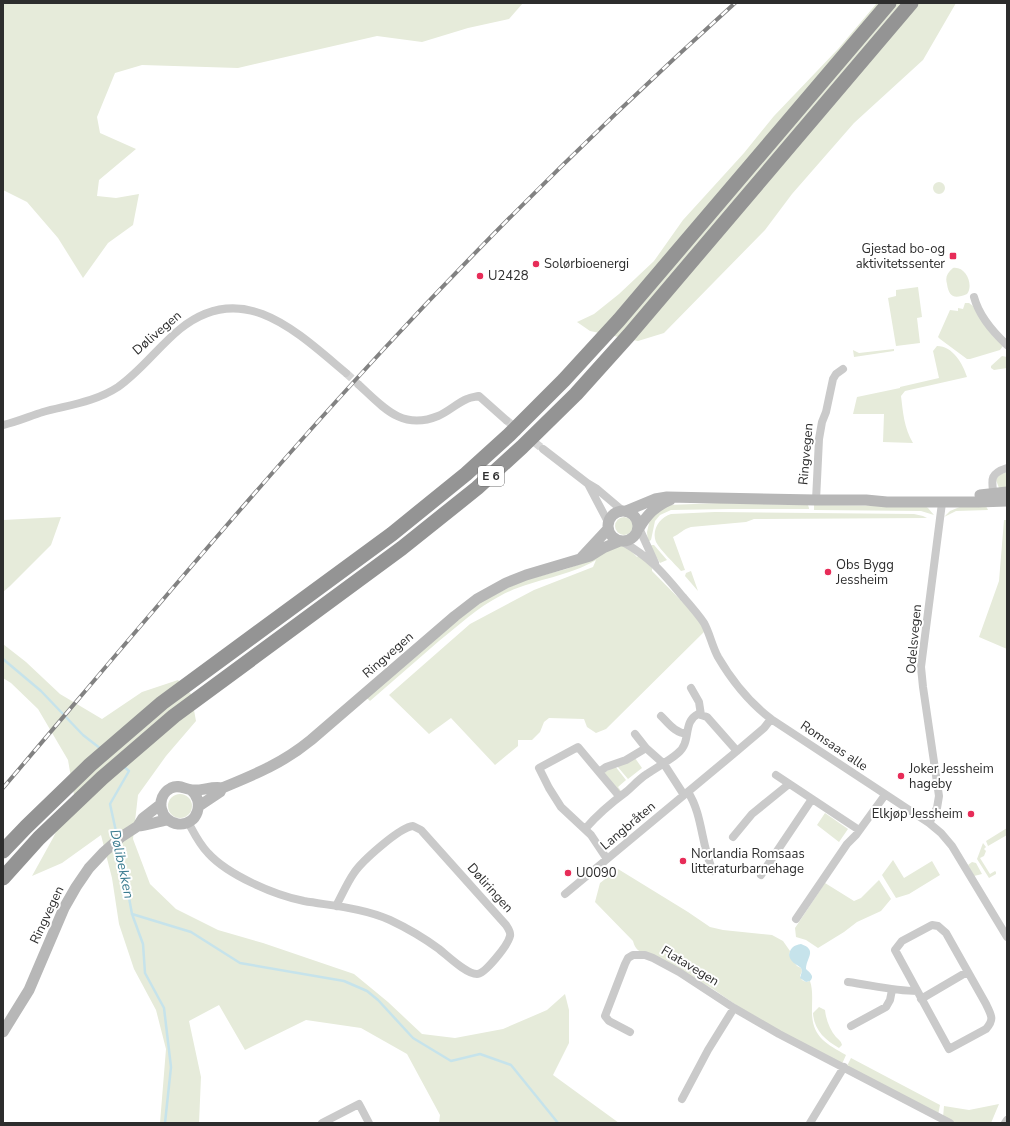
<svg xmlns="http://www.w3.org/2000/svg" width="1010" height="1126" font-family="'Nunito Sans',sans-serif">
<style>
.green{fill:#e6ebda}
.water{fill:#c6e3eb}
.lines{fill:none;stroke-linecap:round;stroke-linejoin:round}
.stream{stroke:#c6e3eb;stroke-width:2.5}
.minor-tunnel{stroke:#d5d5d5;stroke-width:8;stroke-dasharray:8 4;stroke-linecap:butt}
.minor{stroke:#cacaca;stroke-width:8}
.secondary{stroke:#b7b7b7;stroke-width:11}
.motorway{stroke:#949494;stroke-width:15}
.rail-casing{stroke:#828282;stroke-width:4}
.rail{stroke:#fff;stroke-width:2.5;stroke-dasharray:8;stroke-linecap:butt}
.poi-dot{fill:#e72c58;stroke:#fff;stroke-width:1.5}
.labels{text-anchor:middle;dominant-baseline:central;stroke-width:4;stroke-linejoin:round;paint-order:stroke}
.shield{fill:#fff;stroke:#6c6c6c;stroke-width:1}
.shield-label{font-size:12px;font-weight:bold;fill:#2d2d2d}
.poi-label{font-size:13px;fill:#2d2d2d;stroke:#fff;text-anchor:start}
.street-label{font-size:13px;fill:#2d2d2d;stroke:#fff}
.water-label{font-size:14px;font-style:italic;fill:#3b7c90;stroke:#fff}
</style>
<rect width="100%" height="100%" fill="#fff"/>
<path class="green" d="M3 3H523L509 19 468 28 422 42 377 36 238 68 142 65 115 73 97 117 100 133 136 149 99 180 97 196 116 198 139 194 133 225 108 243 83 278 58 238 27 202 3 190Z
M877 3H956L923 60 854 123 792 194 765 230 664 333 638 341 590 331 577 322 594 314 619 294 654 261 683 220 744 153 774 116 838 49Z
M933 188a6 6 0 1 1 12 0a6 6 0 1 1-12 0Z
M953 268C966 266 974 285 967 294 955 299 949 298 947 284 945 277 947 273 953 268Z
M918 287 922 317 917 318 920 343 896 346 888 298 896 296V290Z
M965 303H969L973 306 978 315 1003 346 1000 350 970 359H967L940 339 938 337 950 310 958 311V308L963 309Z
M937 346C953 346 963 364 967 377L905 391 901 396C903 412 904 428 913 443L883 442 884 414H853L857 397 900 388V387L939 378 933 351Z
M894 349V351L854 357 853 350 859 353Z
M1002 356 1007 357V368L994 370 991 368V366Z
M1007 472V490L999 488 996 480C999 474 1002 474 1007 472Z
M721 503 808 505 809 508V509H730L671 510 660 515 655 521 651 540 648 542 647 532 650 519 668 505Z
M814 505 925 506 928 508 934 515 921 511 814 510Z
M962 506H986L988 510 956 511 944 517 950 511Z
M715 512 914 514 923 516 927 518 754 519 746 522 691 527C683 529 680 534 673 537L685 570 681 571C675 564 660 550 656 542 651 530 660 517 671 514Z
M61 517 51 545 10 586 3 592V520Z
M615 526a9 9 0 1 1 18 0a9 9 0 1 1-18 0Z
M1004 520H1007V649L979 637 999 581Z
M612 531 637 557 639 555 652 568V571L708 628 606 729 596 733 587 727 584 719 549 718 544 722 540 732 532 740H518V746L495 765 451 718 429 734 389 695 470 624 534 590 593 567 596 560C566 578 531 579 500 596 477 608 459 625 439 641 416 661 393 681 370 701L367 698 464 615 484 600 522 581 566 569 583 563 602 551Z
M652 545H654L667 560 660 563 650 546Z
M691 571 698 591 685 576 686 573Z
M3 644 26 662 60 694 102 719 142 692 178 680 191 694 196 721 166 756 138 795 133 839 150 884 176 909 218 930 263 943 354 974 388 1002 422 1034 455 1038 503 1029 547 1010 565 994 569 1010V1043L553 1075 619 1123H439L440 1115 407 1054 361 1028 306 1020 245 1050 219 1005 189 1021 201 1077 199 1123H160L166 1049 156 1010 134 969 119 924 112 878 101 835 62 863 32 876 53 838 74 795 68 760 38 709 11 683 3 678Z
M635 758 642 768 628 779 617 766Z
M615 766 626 780 618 787 621 791H619L604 773Z
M168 806a12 12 0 1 1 24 0a12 12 0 1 1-24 0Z
M825 813 848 829 839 842 817 825Z
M1007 828V835L988 846 986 841Z
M983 843 986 847 984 849 986 851 984 856 980 858 990 874 995 871 996 872V874L989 878 977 859Z
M893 860 904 878 932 861 940 875 909 894 896 898 882 875Z
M972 862 976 863 982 874 974 876 968 865Z
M618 869 688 912 710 927 723 930 772 935 783 941 790 951 789 955 797 966 801 968 802 971 800 976 802 980 806 982 810 981C813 990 812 999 812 1009 811 1036 825 1043 846 1055L842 1064 773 1028 739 1007 713 989 648 953C639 953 635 949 633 941L595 902 600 883Z
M879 880 891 899 881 911 857 922 844 932 818 948 806 940 796 937 795 928 825 883 854 901 861 898Z
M819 1007 825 1010C826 1020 830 1030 836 1037 839 1040 841 1041 842 1045L839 1048C825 1040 814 1030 813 1013Z
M851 1058 940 1105 938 1115 847 1066Z
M999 1104 991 1123H954L943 1117 944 1106 969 1110Z"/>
<path class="water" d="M801 944C818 950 806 958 806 969 810 973 815 976 810 981L806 982 800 978 802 971 801 968C795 963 791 963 789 955 790 948 794 945 801 944Z"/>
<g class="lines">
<path class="stream" d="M3 659 41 691 83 735 101 749
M117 836 110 804 129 771 123 766
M119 843 132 914 143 944 145 973 164 1008 171 1067 165 1123
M132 914 191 932 240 963 344 981 367 991 378 1000 413 1038 451 1061 480 1054 511 1065 558 1123"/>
<path class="minor-tunnel" d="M346 373 359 385
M506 420 543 449"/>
<path class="minor" d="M974 297C979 316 993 332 1007 345
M359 385C383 407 402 431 438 416 448 412 457 403 467 399 471 397 475 397 479 396L506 420
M3 425C17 422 30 416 43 412 69 405 95 402 118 387 141 371 158 347 180 329 243 278 297 332 346 373
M543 449 587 483 597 489 623 511
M588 484 608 522
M994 498C992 481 988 474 1007 468
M816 500 819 439 822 422 826 412 833 379 836 374 843 369
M639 528 655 563
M623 542C651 558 663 573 683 597 690 605 698 614 704 623 710 634 712 646 718 657 732 681 749 702 771 719L929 823 941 833 952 846 1007 937
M691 688 699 702 701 715
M661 716C669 724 675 733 687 734
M635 734 646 748 664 764 684 795
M599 772 606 767 626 760 646 748
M776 775 859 830
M688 792C703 815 701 846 713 871
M188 822C194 833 199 844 208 853 228 875 274 895 304 901 333 906 363 908 390 920 407 928 424 938 439 949 448 956 466 974 477 974 485 974 508 945 510 936 511 932 508 928 506 925L421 830 413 826C400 827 362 861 354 873 347 883 342 895 336 906
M929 823 937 808 939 796 923 687 921 667 942 503
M585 829C597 815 611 803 626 792 633 786 639 779 647 774 657 767 669 761 678 753 692 742 682 722 698 714L707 717 737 751
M733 837 752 814 789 784
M607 859 591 835 561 807 549 788 539 768 578 747 619 796
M761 875 812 799
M565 894 737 751 764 728 771 719
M796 919 847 844 856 835 885 795
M932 925 938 926 946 933 986 1004C991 1015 995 1019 986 1029L949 1049 895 950 902 941Z
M848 982C871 985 893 991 917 991
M921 999 967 972
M851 1026 886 1007 890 1000 892 990
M630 1032 609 1021 605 1016 625 964 628 958 633 955H645L653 958 679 972 734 1008 779 1034 950 1123
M682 1099 708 1050 734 1008
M322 1123 359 1104 369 1123
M810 1123 844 1067
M1005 1123 1007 1120"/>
<path class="secondary" d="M980 495 1007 492
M608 526a15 15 0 1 1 30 0a15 15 0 1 1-30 0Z
M626 511 655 499 667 497 816 500H866L887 502H978L1007 501
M639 528C647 515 655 506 670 500
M582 557 608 529
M191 790C205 801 198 826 178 824 160 822 154 797 171 788 179 784 184 789 192 790 202 791 212 786 222 788 256 774 283 763 311 740L455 616 477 599 506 583 526 575 590 556 603 548 620 541
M199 806 220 792 222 788
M138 826C148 826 157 821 168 820
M3 1032 29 990 64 908 76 887 89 868 104 852 121 837 138 826 143 818 161 804"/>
<path class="motorway" d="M3 851 26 827 90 765 162 703 392 534 466 474 509 435 564 380 619 320 889 3
M3 878 39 838 102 778 174 716 402 548 477 488 522 447 576 394 629 335 911 3"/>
<g class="rail-casing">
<path id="rail" d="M3 788C128 641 251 493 382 351 494 230 612 114 735 3"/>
</g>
<use href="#rail" class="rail"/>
</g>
<g class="poi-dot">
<rect x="949" y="252" width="8" height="8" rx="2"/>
<circle cx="536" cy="264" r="4"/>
<circle cx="480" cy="276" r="4"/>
<circle cx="828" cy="572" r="4"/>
<circle cx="901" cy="776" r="4"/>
<circle cx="971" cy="814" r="4"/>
<circle cx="683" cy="861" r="4"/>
<circle cx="568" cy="873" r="4"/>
</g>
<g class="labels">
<rect class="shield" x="478" y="466" width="26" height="20" rx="3"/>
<g class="shield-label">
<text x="491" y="476">E 6</text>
</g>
<g class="poi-label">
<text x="945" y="249" text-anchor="end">Gjestad bo-og<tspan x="945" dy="15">aktivitetssenter</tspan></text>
<text x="544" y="264">Solørbioenergi</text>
<text x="488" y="276">U2428</text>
<text x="836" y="565">Obs Bygg<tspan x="836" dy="15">Jessheim</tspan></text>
<text x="909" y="769">Joker Jessheim<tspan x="909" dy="15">hageby</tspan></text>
<text x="963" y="814" text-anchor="end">Elkjøp Jessheim</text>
<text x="691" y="854">Norlandia Romsaas<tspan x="691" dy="15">litteraturbarnehage</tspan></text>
<text x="576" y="873">U0090</text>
</g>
<g class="street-label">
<text transform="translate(157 333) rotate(-41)">Dølivegen</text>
<text transform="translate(806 454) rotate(-85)">Ringvegen</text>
<text transform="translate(914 639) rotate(-85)">Odelsvegen</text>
<text transform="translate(388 655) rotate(-41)">Ringvegen</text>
<text transform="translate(834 746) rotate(34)">Romsaas alle</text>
<text transform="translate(628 826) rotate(-40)">Langbråten</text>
<text transform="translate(490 888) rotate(48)">Døliringen</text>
<text transform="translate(47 915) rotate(-65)">Ringvegen</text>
<text transform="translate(690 966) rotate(31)">Flatavegen</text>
</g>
<g class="water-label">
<text transform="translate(122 864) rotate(78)">Dølibekken</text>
</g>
</g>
<rect width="1010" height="1126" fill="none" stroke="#2d2d2d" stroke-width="8"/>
</svg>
